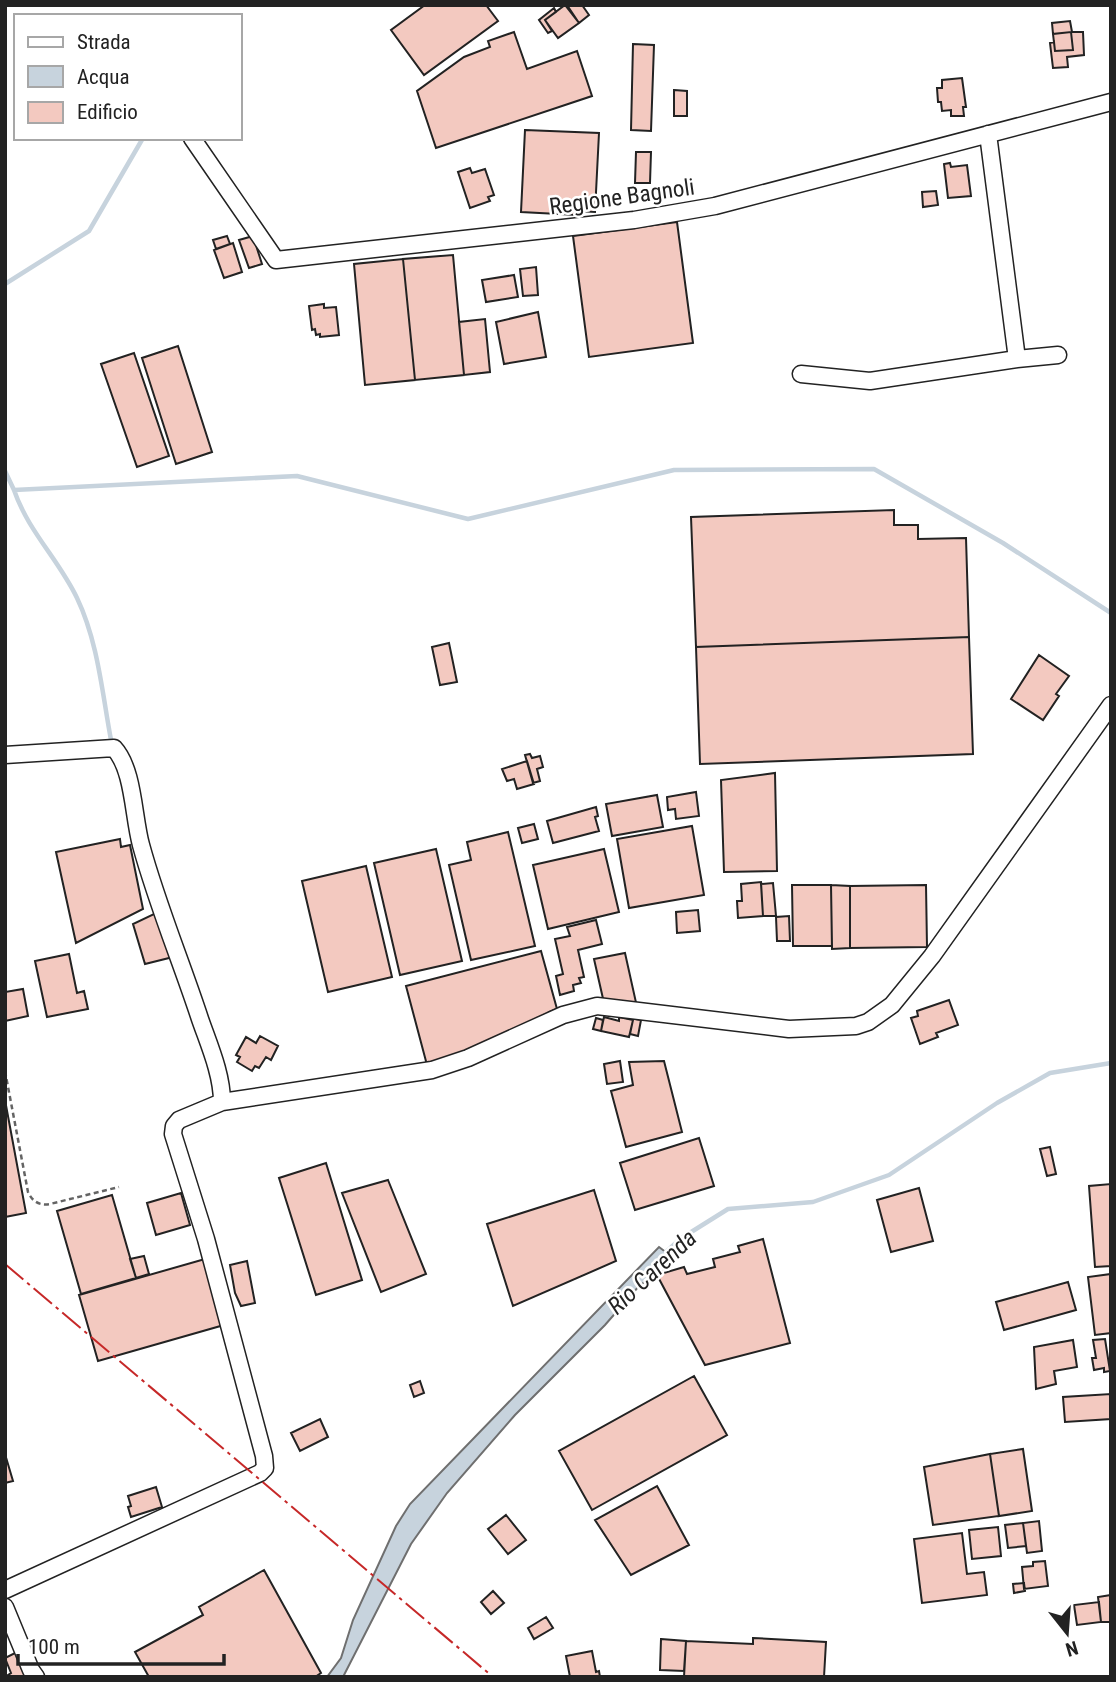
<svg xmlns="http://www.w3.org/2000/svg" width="1116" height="1682" font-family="'Roboto Condensed',sans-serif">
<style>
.water{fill:#c7d3dd;stroke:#6f6f6f;stroke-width:2}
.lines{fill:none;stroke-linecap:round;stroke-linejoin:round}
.stream{stroke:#c7d3dd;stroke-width:4.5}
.building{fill:#f3c9c0;stroke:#222;stroke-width:2}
.minor-casing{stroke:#222;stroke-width:19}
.path{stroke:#646464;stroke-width:2.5;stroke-dasharray:5 3.5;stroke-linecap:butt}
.minor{stroke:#fff;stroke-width:16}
.power{stroke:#c62828;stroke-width:2;stroke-dasharray:24 5 3.5 5;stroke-linecap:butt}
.labels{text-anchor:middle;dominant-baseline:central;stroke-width:5;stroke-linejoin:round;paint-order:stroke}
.street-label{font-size:23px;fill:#222;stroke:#fff}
.water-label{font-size:24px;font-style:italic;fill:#222;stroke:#fff}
</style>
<rect width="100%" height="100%" fill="#fff"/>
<path class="water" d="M659 1247 676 1260 639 1286 605 1325 515 1415 447 1493 411 1544 343 1677H327L341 1658 353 1620 396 1526 410 1504Z"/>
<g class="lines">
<path class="stream" d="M5 284 89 231 143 138
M5 471 14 490 297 476 468 519 674 470 874 469 1003 543 1111 613
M14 490C28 531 59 560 77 598 98 642 102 692 111 740
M662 1256 680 1239 728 1209 813 1202 889 1175 997 1103 1050 1073 1111 1063"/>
</g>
<path class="building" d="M425 5H486L498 21 424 75 391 30Z
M565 5 579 23 558 38 545 20Z
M567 5H582L589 15 579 23Z
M554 8 556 12 545 20 552 31 548 33 539 20Z
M1070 21 1072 32H1083L1084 55 1067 57 1068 67 1053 68 1050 43 1054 42 1055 51 1073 50 1071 32 1053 34 1052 23Z
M514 32 527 69 577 51 592 96 436 148 417 91 464 57 490 47 488 41Z
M1071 32 1073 50 1055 51 1053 34Z
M633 44 654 45 651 131 631 130Z
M962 78 966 107H963L964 116H951V110L942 111 941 102H938L937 88H942V80Z
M674 90 687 91V116H674Z
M525 130 599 133 595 212 577 211V215L521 212Z
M636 152H651L650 183H635Z
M950 163 951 167 967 165 971 196 948 198 944 164Z
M470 168 472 173 485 169 494 195 488 197 490 201 470 208 458 172Z
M936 191 938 205 923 207 922 192Z
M677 222 693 343 589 357 573 236Z
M227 236 230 244 216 249 213 240Z
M253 236 262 264 249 268 239 240Z
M233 243 242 272 224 278 214 250Z
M453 255 464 375 415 380 403 259Z
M403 259 415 380 365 385 354 264Z
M536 267 538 295 523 296 520 269Z
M514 275 518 297 486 302 482 280Z
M324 304V308L336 307 339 335 320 337V334L316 335 315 329 312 330 309 306Z
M538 312 546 357 504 364 496 322Z
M485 319 490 372 464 375 459 322Z
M178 346 212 452 176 464 142 358Z
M134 353 169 456 137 467 101 364Z
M894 510V525H918V539L966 538 969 637 696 647 691 517Z
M969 637 973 754 700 764 696 647Z
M449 643 457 682 440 685 432 647Z
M1039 655 1069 676 1056 694 1059 696 1043 720 1011 699Z
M530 754 532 758 540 756 543 767 537 769 540 781 533 783 525 755Z
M527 761 534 784 517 789 514 779 507 781 502 769Z
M775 773 777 871 724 872 721 780Z
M696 792 699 816 676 819 675 809 668 810 667 797Z
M657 795 663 827 612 836 606 804Z
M596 807 598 816 595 817 599 831 553 843 547 821Z
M534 824 538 839 522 843 518 828Z
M692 826 704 895 629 908 617 839Z
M508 832 535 946 471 960 449 865 471 860 467 842Z
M120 839 121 847 130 845 143 909 76 943 56 852Z
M436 849 462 961 400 975 374 863Z
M604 849 619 912 548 929 533 865Z
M366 866 392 977 328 992 302 881Z
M761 882 763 916 738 918 737 901H742L741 884Z
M773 883 776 916H763L761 884Z
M792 885H831L832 946H793Z
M831 885 850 886V948L832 949Z
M926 885 927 947 850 948V886Z
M698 910 700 931 677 933 676 912Z
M156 913 173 957 145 964 133 924Z
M789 916 790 941H777L776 917Z
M596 920 602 944 578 950 584 977 579 978 581 983 573 985 574 991 560 995 556 976 563 974 555 939 570 936 567 927Z
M541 951 557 1009 549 1012 551 1018 466 1053 427 1065 406 986Z
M625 953 637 1007 604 1003 594 959Z
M69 954 77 993 84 991 88 1009 47 1017 35 961Z
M23 989 28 1016 5 1021V992Z
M949 1000 958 1025 936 1033 938 1037 920 1044 911 1018 918 1016 917 1011Z
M604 1017 619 1021V1017L633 1020 629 1037 601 1031Z
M596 1018 603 1020 601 1031 593 1029Z
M630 1018 641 1020 638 1036 630 1034 633 1020Z
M260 1036 278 1046 271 1060 266 1057 259 1068 255 1066 252 1071 237 1062 240 1057 236 1055 246 1037 256 1043Z
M620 1061 623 1082 607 1084 604 1064Z
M664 1061 682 1132 626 1147 611 1091 633 1085 629 1062Z
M5 1100 26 1213 5 1217Z
M699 1138 714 1186 635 1210 620 1163Z
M1050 1147 1056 1174 1047 1176 1040 1149Z
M326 1163 362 1280 316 1295 279 1178Z
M388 1180 426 1274 381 1292 342 1193Z
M1111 1184V1266L1095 1267 1089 1186Z
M919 1188 933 1241 891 1252 877 1200Z
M594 1190 616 1261 513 1306 487 1224Z
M181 1193 190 1225 156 1235 147 1203Z
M112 1195 136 1278 81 1294 57 1211Z
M763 1239 790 1343 705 1365 657 1275 684 1267 687 1274 715 1267 713 1259 740 1252 738 1246Z
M144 1256 149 1274 136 1278 130 1259Z
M205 1259 224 1325 98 1361 79 1295Z
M247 1261 255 1303 241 1306 235 1293 230 1265Z
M1111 1274V1333L1095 1335 1088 1277Z
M1068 1282 1076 1310 1004 1330 996 1302Z
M1105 1339 1110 1371 1104 1372V1368L1094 1370 1092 1358H1096L1093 1340Z
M1073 1340 1077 1367 1054 1371 1056 1384 1036 1389 1034 1347Z
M694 1376 727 1435 592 1510 559 1451Z
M420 1381 424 1393 414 1397 410 1385Z
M1111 1394V1419L1065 1422 1063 1397Z
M320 1419 328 1437 300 1451 291 1433Z
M1023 1449 1032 1511 999 1516 990 1454Z
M5 1454 13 1481 5 1483Z
M990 1454 999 1516 933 1525 924 1467Z
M657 1486 689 1545 631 1575 595 1520Z
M156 1487 162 1507 131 1517 128 1507 131 1506 128 1496Z
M506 1515 526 1540 508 1554 488 1529Z
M1039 1521 1042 1551 1027 1553 1023 1523Z
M1023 1523 1026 1546 1008 1548 1005 1525Z
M998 1527 1001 1556 972 1559 969 1530Z
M962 1533 967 1574 984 1572 987 1595 922 1603 914 1539Z
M1045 1561 1048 1586 1024 1589 1022 1567 1033 1566V1562Z
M264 1570 321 1673 315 1677H149L135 1652 203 1615 199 1607Z
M1024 1583 1025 1591 1014 1593 1013 1584Z
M493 1591 504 1603 491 1614 481 1602Z
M1111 1595V1622H1101L1098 1597Z
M1099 1602 1101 1622 1077 1625 1074 1605Z
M546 1617 553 1628 534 1639 528 1628Z
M753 1638 826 1642 824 1677H684L686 1641 753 1644Z
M661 1639 686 1641 684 1671 660 1670Z
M592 1651 596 1672 599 1671 600 1677H570L566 1656Z
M17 1652 24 1665 21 1667 26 1677H5L11 1673 5 1658Z"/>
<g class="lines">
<g class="minor-casing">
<path id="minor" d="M192 138 276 260 634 220 715 206 1111 102
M1017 359 1058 355
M801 374 870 381 1017 359 988 134
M5 755 114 748C134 770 133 816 141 845 157 904 181 961 200 1019 209 1045 222 1074 222 1102L179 1120 174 1126 173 1134 206 1239 264 1456 265 1468 260 1473 5 1590
M222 1102 432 1070 468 1058 563 1015 597 1006 789 1029 856 1026 868 1022 892 1005 932 956 1111 705
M5 1607 31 1670 36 1677"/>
</g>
<path class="path" d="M5 1071 28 1192C32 1201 39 1206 50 1204L119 1187"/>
<use href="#minor" class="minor"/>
<path class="power" d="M5 1264 493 1677"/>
</g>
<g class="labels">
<g class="street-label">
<text transform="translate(622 197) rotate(-8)">Regione Bagnoli</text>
</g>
<g class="water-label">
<text transform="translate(652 1272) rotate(-43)">Rio Carenda</text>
</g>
</g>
<rect width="1116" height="1682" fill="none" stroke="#222222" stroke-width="14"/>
<rect x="14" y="14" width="228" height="126" fill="#ffffff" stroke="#a7a7a7" stroke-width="2"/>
<rect x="28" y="37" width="35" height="10" fill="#ffffff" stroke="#a7a7a7" stroke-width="2"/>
<text x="77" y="49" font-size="21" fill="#222222">Strada</text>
<rect x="28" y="66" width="35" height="21" fill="#c7d3dd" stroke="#a7a7a7" stroke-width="2"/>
<text x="77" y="84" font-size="21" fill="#222222">Acqua</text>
<rect x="28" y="102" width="35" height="21" fill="#f3c9c0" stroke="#a7a7a7" stroke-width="2"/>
<text x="77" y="119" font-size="21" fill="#222222">Edificio</text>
<g transform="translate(1067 1633) rotate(163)" stroke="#ffffff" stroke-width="5" paint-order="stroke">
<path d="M0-5L12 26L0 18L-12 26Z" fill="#222222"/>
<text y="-10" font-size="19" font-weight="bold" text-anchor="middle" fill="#222222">N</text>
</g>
<path d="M18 1654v10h206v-10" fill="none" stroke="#222222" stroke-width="3.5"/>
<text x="28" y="1654" font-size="21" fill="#222222" stroke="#ffffff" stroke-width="5" paint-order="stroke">100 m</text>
</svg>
